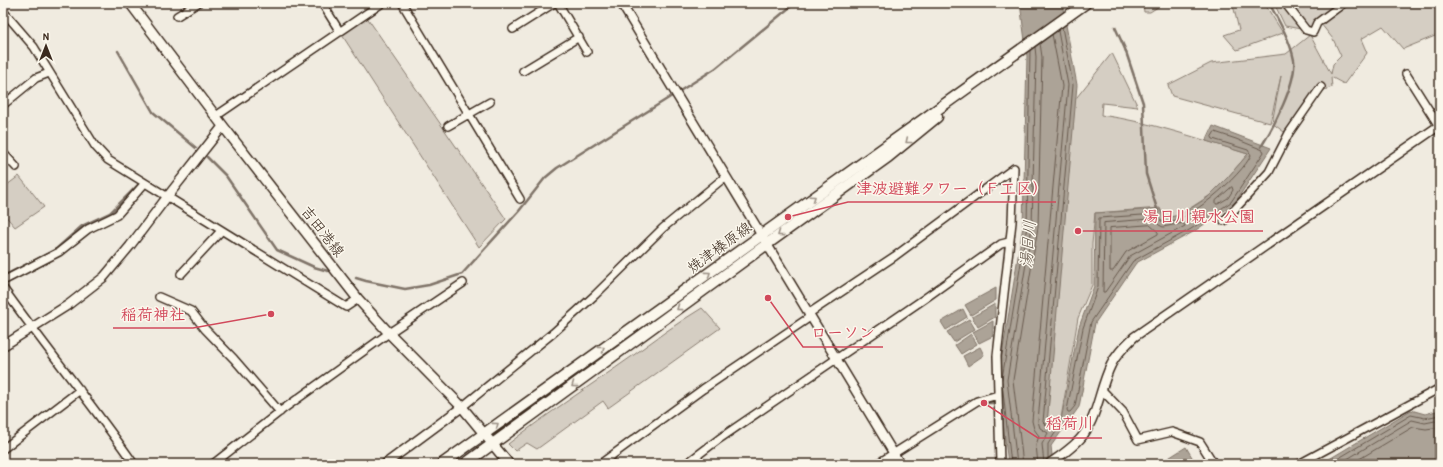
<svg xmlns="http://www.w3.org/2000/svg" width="1443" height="467" font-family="'Patrick Hand','Klee One',sans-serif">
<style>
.green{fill:#d5cec3;stroke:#887c70}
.water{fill:#aca397;stroke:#7f7367}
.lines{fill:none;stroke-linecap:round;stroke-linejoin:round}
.shore{stroke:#685a4e;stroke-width:1}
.stream{stroke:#7f7367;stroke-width:2.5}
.minor-casing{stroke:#3b2a1e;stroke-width:10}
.tertiary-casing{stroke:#3b2a1e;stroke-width:11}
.secondary-casing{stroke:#3b2a1e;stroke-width:12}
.primary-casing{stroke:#3b2a1e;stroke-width:13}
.minor{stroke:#fbf7ec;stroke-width:7}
.tertiary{stroke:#fbf7ec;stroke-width:8}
.secondary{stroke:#fbf7ec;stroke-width:9}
.primary{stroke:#fbf7ec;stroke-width:10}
.oneway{stroke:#9b9085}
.labels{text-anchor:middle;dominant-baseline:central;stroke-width:3;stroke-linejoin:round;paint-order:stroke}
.street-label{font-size:15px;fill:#3b2a1e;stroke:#fbf7ec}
.water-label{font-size:16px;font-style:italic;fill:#635448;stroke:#fbf7ec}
.leader{fill:none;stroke:#d1495b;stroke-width:1.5}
.callout-dot{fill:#d1495b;stroke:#fbf7ec;stroke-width:1.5}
.callout-label{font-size:16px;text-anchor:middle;font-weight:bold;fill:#d1495b;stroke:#fbf7ec;stroke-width:3;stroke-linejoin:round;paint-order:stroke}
</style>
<rect width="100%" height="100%" fill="#f0ebe0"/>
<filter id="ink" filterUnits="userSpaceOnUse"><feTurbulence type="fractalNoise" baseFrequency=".025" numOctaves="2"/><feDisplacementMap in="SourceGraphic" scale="8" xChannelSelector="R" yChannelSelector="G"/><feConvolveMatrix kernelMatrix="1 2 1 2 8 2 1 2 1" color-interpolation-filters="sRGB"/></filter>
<g filter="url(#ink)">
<path class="green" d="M1143 3H1164L1150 12H1144Z
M1229 3H1264L1283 33 1237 50 1224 35 1239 30 1234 9Z
M1274 3H1342L1306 30 1285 26Z
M1352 3H1438L1440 7V34L1403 49 1383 26 1361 39 1367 53 1344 84 1331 77 1332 87 1317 93 1284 132 1272 123 1281 76 1270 123 1172 96 1168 85 1211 63 1286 54 1310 35 1331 74 1333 64 1341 56 1333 39 1321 24Z
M366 16 506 219 479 247 342 35Z
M1112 53 1138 107 1102 103 1101 115C1151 122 1200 139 1248 154L1215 192 1175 218H1164L1160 208 1095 213 1092 244V285L1078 318 1061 418 1047 423 1073 102Z
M19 176 44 207 15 227 3 213V188Z
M702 308 720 328 608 408 603 401 537 449 527 443 515 451 508 444C548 413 590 386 631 357 654 340 677 323 702 308Z"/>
<path class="water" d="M1020 3H1062L1077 85 1047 423 1061 420 1079 327 1094 286 1095 213 1160 209 1164 218 1180 215 1207 198 1228 177 1248 154 1206 141 1213 126 1271 148 1234 204 1193 232 1136 263 1095 323 1079 407 1051 446 1053 464H1008L998 380 1023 226 1027 56Z
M996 288V300L971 315 965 305Z
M995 304V317L978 327 972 317Z
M963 309 967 317 946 330 941 322Z
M969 319 975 329 954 342 947 332Z
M993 321V336L979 343 973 332Z
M971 334 977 344 961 354 955 345Z
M980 347 984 355 968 366 963 356Z
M1411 410 1425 414 1440 410V464H1321Z
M1186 447 1196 464H1159Z"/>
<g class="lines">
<path class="shore" d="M1215 132 1236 139 1263 150 1264 152 1231 202 1191 229 1133 261 1091 322 1075 406 1070 412H1068L1067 410 1083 328 1098 287 1099 218 1157 214 1161 221C1182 230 1244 173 1251 155L1248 150 1213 139 1212 137Z
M1232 187 1233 190 1228 198 1218 204H1216V201Z
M1153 219 1159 225 1163 227 1183 223 1185 226 1130 256 1105 292H1103L1104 223Z
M1150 225 1158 232V234L1126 252 1113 271H1110V228Z
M1002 379 1027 226 1030 50
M1002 382 1011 464
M1048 458V444L1059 427 1057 425 1047 426 1043 422 1073 85 1062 27
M1017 464 1007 380 1032 227 1036 57 1035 47
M1023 464 1013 380 1038 227 1042 57 1040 43
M1038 464 1036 445 1039 436 1034 429 1032 421 1062 86 1052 34
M1044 464 1042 444 1048 433 1040 428 1038 421 1068 85 1058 31
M1329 464 1411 415 1425 418 1440 415
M1339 464 1412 420 1425 423 1440 420
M1351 464 1413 427 1426 429 1440 427"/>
<path class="stream" d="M1115 27 1125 49 1143 103 1146 174 1158 212
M118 51 153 112 196 148
M1261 147C1273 128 1297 82 1294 60 1290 40 1279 21 1269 3
M207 157 226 176 277 250 314 267 328 271
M3 276 55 250 82 226 110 213 142 181
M356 278 366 281 405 289 429 285 462 274 519 211 545 178 557 168 664 101 716 68 795 3
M984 403H994"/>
<g class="minor-casing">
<path id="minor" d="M322 3 340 32
M402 3 520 199
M558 3 587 52
M1285 3 1306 30 1313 32 1317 23 1344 3
M3 11 34 47 95 146 108 160 346 307 358 299
M177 16 198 3
M513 29 554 3
M523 71 579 37
M1406 74 1439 126
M3 105 36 78 49 73
M216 116 382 3
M448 126 490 102
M3 153 16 167
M1224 221 1269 172 1289 133 1321 87
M181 274 221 231
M3 281 59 252 88 229 117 215 145 183
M3 288C46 348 92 404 134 464
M159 297 191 311 205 329 234 359 280 412
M808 314 895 256 1014 168 1012 222 997 356 1000 464
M1102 390 1123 412 1138 440 1172 432 1200 442 1214 464
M462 407 553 333 595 295 663 228 725 177
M3 449 80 390
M213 464 282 410 389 333 463 283
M600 464 703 389 810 317
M686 464 719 439 924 299 1001 244 1009 242
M877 464 977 401 998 395
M1299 464 1440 388"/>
</g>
<g class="tertiary-casing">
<path id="tertiary" d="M621 3 900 464
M3 346 68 305 104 277 130 246 167 197 223 126
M385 464 462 407
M1049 464C1060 456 1076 446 1084 434 1098 414 1100 387 1111 365 1116 354 1125 346 1134 337L1440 125"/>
</g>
<g class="secondary-casing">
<path id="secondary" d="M130 3 223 126 358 299 389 333 462 407 509 464"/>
</g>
<g class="primary-casing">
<path id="primary" d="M442 464 1086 3
M465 464 767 244 888 157 937 117"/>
</g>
<use href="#minor" class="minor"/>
<use href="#tertiary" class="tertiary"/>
<use href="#secondary" class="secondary"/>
<use href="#primary" class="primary"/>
</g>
<defs><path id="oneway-chevron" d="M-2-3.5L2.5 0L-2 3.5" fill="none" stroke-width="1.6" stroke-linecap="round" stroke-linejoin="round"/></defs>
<g class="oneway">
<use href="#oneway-chevron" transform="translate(908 141) rotate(141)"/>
<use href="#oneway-chevron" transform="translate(813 198) rotate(-35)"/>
<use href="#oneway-chevron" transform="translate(780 234) rotate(144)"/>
<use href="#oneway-chevron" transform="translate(708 274) rotate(-36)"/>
<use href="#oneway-chevron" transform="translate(679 308) rotate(144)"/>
<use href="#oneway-chevron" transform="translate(602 349) rotate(-36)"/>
<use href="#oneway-chevron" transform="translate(574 385) rotate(144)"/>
<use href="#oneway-chevron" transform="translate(496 425) rotate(-36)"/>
</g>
</g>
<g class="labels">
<g class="street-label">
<text transform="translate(323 231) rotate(52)">吉田港線</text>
<text transform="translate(719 247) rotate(-36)">焼津榛原線</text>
</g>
<g class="water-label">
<text transform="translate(1027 244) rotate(-85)">湯日川</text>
</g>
</g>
<path class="leader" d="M788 217L848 202H1056M1078 231L1135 231H1263M271 314L193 328H113M768 298L803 347H883M984 403L1038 438H1102"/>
<g class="callout-dot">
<circle cx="788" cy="217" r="4"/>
<circle cx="1078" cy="231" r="4"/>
<circle cx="271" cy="314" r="4"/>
<circle cx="768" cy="298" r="4"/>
<circle cx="984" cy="403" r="4"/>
</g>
<g class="callout-label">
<text x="952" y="194">津波避難タワー（Ｆ工区）</text>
<text x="1199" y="222">湯日川親水公園</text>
<text x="153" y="320">稲荷神社</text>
<text x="843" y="338">ローソン</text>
<text x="1070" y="429">稻荷川</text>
</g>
<rect width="1443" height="467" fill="none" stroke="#fbf7ec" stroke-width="16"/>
<rect x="8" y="8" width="1427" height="451" fill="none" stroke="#3b2a1e" stroke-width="1.5" filter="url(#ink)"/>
<g transform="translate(46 46)" stroke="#fbf7ec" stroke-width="3" paint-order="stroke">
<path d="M0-3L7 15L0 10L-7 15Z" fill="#3b2a1e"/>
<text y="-6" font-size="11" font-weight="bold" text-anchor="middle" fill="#3b2a1e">N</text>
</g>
</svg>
